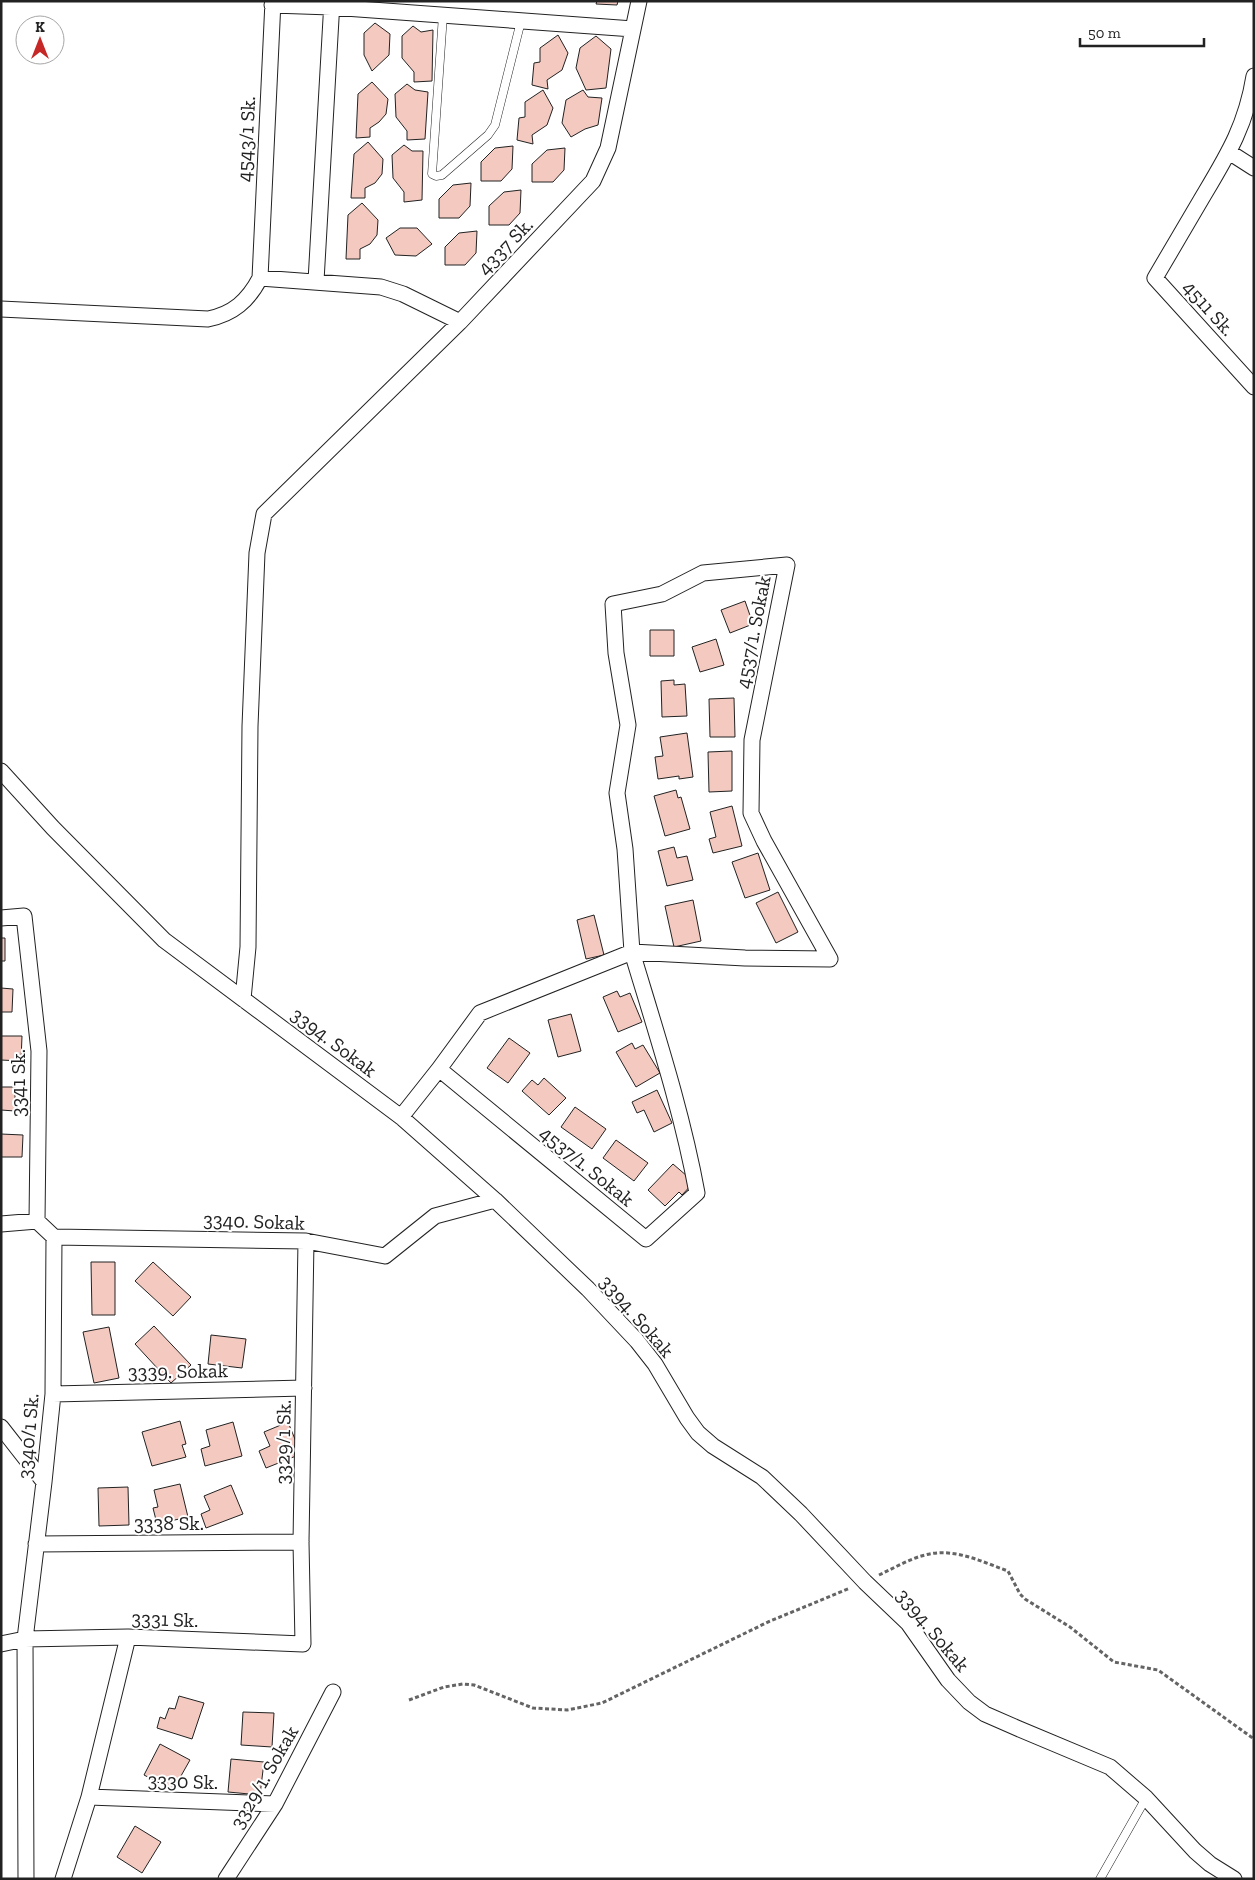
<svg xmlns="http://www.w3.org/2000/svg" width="1255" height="1880" font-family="'Zilla Slab',serif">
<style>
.building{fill:#f3c9c0;stroke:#222}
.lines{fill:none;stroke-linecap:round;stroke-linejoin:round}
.lane-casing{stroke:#222;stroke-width:9}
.street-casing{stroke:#222;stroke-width:17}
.path{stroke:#646464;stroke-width:3;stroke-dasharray:4 2.5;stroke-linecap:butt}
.lane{stroke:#fff;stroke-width:8}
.street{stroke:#fff;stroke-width:15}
.labels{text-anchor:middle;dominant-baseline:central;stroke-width:4;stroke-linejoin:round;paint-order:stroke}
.street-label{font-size:20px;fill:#222;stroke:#fff}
</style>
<rect width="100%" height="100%" fill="#fff"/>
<path class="building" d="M597 1H618L617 5 596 4Z
M375 23 390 34 389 55 372 71 364 55V33Z
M413 26 421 32 433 30 432 81 414 82V72L402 58V36Z
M558 35 568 53 562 70 547 80 548 89 532 85 534 63 540 62V48Z
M596 36 611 49 606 88 586 90 576 68 580 48Z
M372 82 388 99 386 114 379 122 370 128V137L356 138 358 94Z
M407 84 415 90 428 92 425 139 407 140V131L396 117 395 94Z
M543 90 553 108 547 125 532 135 533 144 517 140 519 118 525 117V102Z
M583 90 588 97 602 98 598 125 585 129 571 137 562 123 566 100Z
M368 142 383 159 382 174 375 183 365 188V198H351L354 154Z
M404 145 412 151H423L422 200 404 202V192L393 178 392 155Z
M513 146 512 169 501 181H481V162L495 148Z
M565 148 564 170 553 182H532V164L547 150Z
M471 183 470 206 459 218H439V199L453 185Z
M521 190 520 213 509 225H489V206L504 192Z
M362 203 378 220 377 235 370 244 360 249V259H346L348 215Z
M400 228H417L432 244 416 256 395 255 386 238Z
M477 231 476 253 465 265H445V247L459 233Z
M745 601 753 624 730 633 721 610Z
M650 630H674V656H650Z
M716 639 724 665 700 672 692 647Z
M674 680V685L685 684 687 716 662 717 661 681Z
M734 698 735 737H710L709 699Z
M687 733 693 777 679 779V776L658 779 655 757 663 756 660 737Z
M732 751V791L709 792 708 752Z
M676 790 678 798 681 797 690 829 665 836 654 796Z
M732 806 742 846 713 853 709 839 716 837 710 812Z
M674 847 677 858 687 856 693 880 667 886 658 851Z
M758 853 770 890 745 898 732 862Z
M778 892 798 932 776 943 756 903Z
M693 900 701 941 674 947 665 906Z
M594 915 604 955 586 959 577 920Z
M1 938H5V961H1Z
M1 988 13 989 12 1012H1Z
M617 991 620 997 630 993 642 1022 618 1032 603 997Z
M571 1014 581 1051 558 1057 548 1020Z
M1 1036H22L21 1061 1 1060Z
M509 1038 530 1053 508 1083 487 1068Z
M632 1043 635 1049 643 1045 660 1073 636 1087 616 1052Z
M544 1078 566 1098 549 1115 522 1091 532 1080 538 1085Z
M1 1087H15V1111L1 1110Z
M657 1090 672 1123 654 1132 644 1110 637 1113 632 1102Z
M575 1107 606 1129 592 1149 561 1127Z
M1 1134 23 1135 22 1157H1Z
M616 1140 648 1163 634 1181 603 1158Z
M673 1164 694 1182 682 1195 679 1192 665 1206 648 1190Z
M91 1262H115V1315H92Z
M153 1262 191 1297 173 1316 135 1281Z
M154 1326 191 1365 171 1383 135 1344Z
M109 1327 119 1378 94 1383 83 1332Z
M211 1335 246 1339 242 1368 208 1364Z
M180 1421 186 1444 182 1445 186 1457 152 1466 142 1432Z
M233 1422 242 1456 205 1466 201 1449 210 1446 206 1430Z
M288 1422 301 1454 266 1468 259 1451 270 1446 264 1432Z
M180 1484 188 1517 157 1524 153 1508 158 1507 154 1490Z
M231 1485 243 1514 206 1528 201 1514 210 1510 204 1496Z
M128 1487 129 1525 99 1526 98 1488Z
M179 1696 204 1703 192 1739 157 1728 160 1717 165 1719 169 1708 175 1709Z
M243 1712 274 1713 272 1747 241 1745Z
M160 1744 190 1760 173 1790 144 1775Z
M231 1759 264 1762 260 1795 228 1792Z
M135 1826 161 1842 142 1873 117 1857Z"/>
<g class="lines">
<g class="lane-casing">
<path id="lane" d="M443 15 432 174 436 176 442 175 488 135 495 125 521 21
M1100 1879 1146 1798"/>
</g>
<g class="street-casing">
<path id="street" d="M272 5 331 7 633 29
M1254 76C1246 126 1227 156 1202 198 1186 225 1171 251 1155 278L1254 387
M1229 152 1254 168
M260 278 381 287 403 294 460 322 593 181 608 148 639 1
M316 281 332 1
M1 309 208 319C233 314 248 301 260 278L273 1
M1 771 53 828 164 940 401 1117 495 1200 588 1289 637 1341 655 1364 687 1418 698 1433 713 1446 762 1477 801 1514 865 1582 908 1623 948 1680 969 1702 985 1714 1017 1728 1110 1767 1146 1798 1195 1851 1210 1864 1234 1879
M1 918 24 916 39 1051 37 1221
M632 952 625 849 617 793 628 725 616 653 613 604 662 594 703 573 787 565 752 740 751 813 764 841 830 959 745 958 632 952 480 1013 439 1069 646 1239 697 1193C682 1111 656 1032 632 952
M243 999 248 947 250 726 257 553 264 514 460 322
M401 1117 439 1069
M1 1224 37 1221 54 1237 306 1241 385 1256 435 1216 495 1200
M53 1394 304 1388
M1 1427 44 1482
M36 1544 301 1542
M1 1644 25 1639 128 1637 303 1644 301 1542 306 1241
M89 1797 275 1804
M26 1879 25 1639 44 1482 53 1394 54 1237
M63 1879 89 1797 128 1637
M226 1879 275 1804 333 1692"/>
</g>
<path class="path" d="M879 1575C894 1568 909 1559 925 1555 954 1547 982 1562 1008 1571L1020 1594 1025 1599 1070 1627 1114 1662 1158 1670 1254 1739
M409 1700 444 1687 463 1684 474 1685 533 1708 567 1710 602 1703 768 1622 850 1588"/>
<use href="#lane" class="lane"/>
<use href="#street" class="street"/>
</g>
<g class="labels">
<g class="street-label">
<text transform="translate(246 139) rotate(-87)">4543/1 Sk.</text>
<text transform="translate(505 246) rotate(-46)">4337 Sk.</text>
<text transform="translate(1209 308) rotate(48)">4511 Sk.</text>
<text transform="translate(753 632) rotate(-79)">4537/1. Sokak</text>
<text transform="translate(334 1042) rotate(37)">3394. Sokak</text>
<text transform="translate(18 1083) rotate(-90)">3341 Sk.</text>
<text transform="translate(587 1166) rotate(39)">4537/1. Sokak</text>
<text transform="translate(254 1221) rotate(2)">3340. Sokak</text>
<text transform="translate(637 1316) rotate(49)">3394. Sokak</text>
<text transform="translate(178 1371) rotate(-1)">3339. Sokak</text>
<text transform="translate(28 1436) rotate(-85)">3340/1 Sk.</text>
<text transform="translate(283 1442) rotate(-89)">3329/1 Sk.</text>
<text x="169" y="1523">3338 Sk.</text>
<text transform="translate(165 1619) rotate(2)">3331 Sk.</text>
<text transform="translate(933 1630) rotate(50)">3394. Sokak</text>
<text transform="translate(264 1777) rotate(-60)">3329/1. Sokak</text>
<text transform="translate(183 1781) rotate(2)">3330 Sk.</text>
</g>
</g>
<rect width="1255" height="1880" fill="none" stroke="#222222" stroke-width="5"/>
<g transform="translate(40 40)"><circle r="24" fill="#ffffff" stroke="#a7a7a7"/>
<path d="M0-4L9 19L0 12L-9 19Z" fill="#c62828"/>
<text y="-8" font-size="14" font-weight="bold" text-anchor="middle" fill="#222222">K</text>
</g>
<path d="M1080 38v8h124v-8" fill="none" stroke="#222222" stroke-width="2.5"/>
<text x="1088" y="38" font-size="15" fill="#222222" stroke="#ffffff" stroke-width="4" paint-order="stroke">50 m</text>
</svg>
